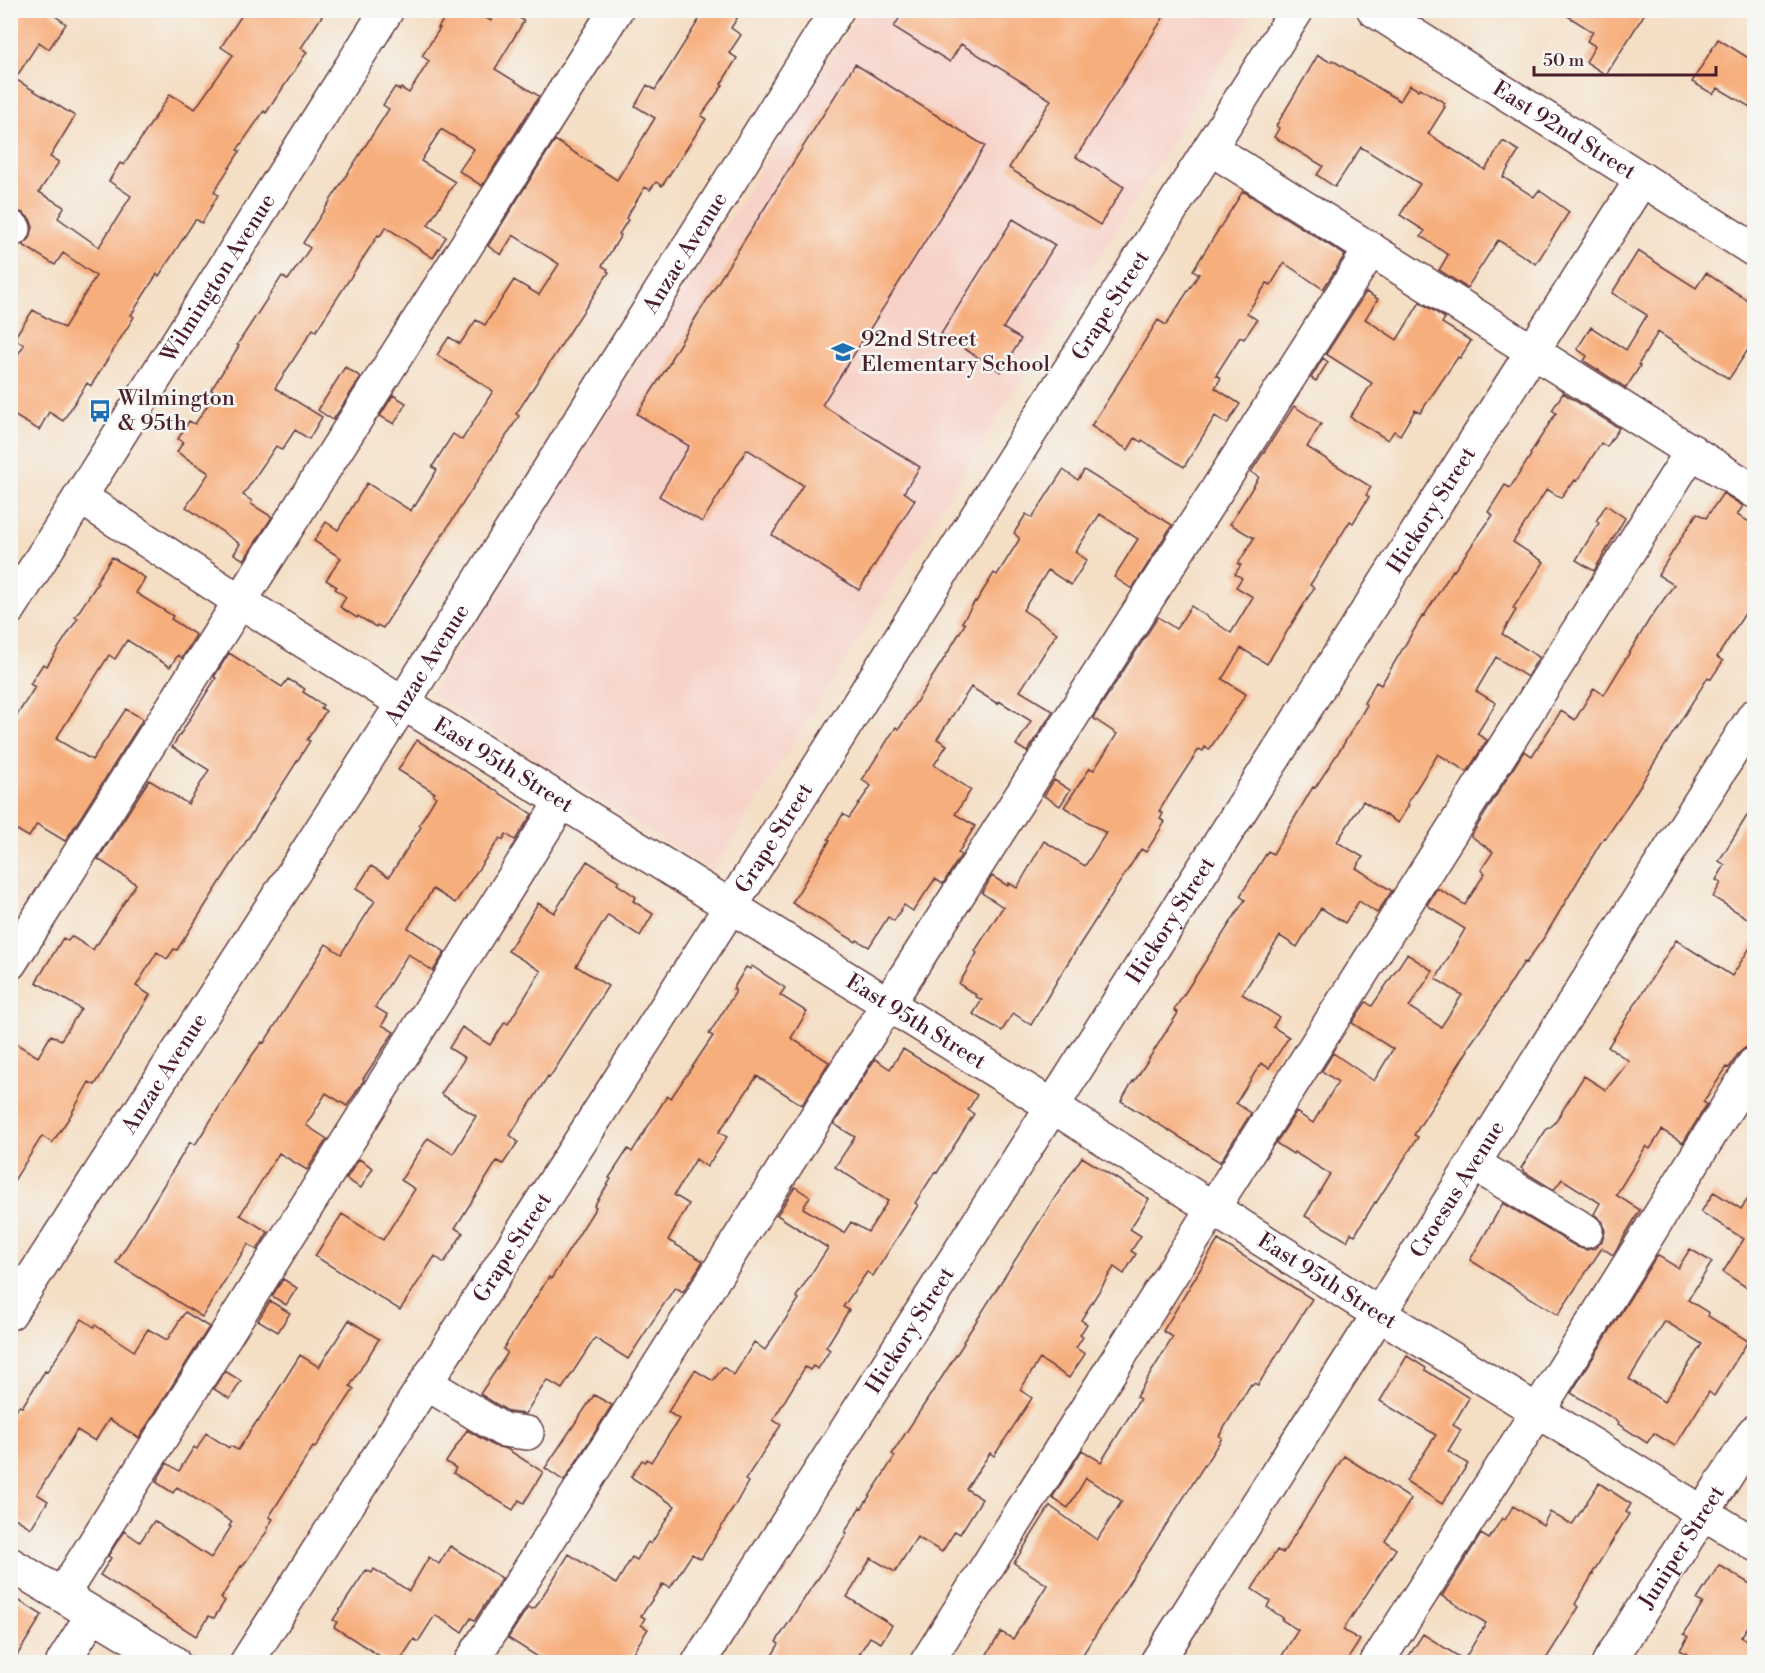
<svg xmlns="http://www.w3.org/2000/svg" width="1765" height="1673" font-family="'Libre Bodoni',serif">
<style>
.built{fill:#f7d1c7}
.building{fill:#f7ae7d;fill-rule:evenodd}
.lines{fill:none;stroke-linecap:round;stroke-linejoin:round}
.minor-casing{stroke:#643c42;stroke-width:36}
.minor{stroke:#fff;stroke-width:33}
.labels{text-anchor:middle;dominant-baseline:central;stroke-width:5;stroke-linejoin:round;paint-order:stroke}
.street-label{font-size:22px;fill:#4a1f2b;stroke:#f6f6f2}
.poi-label{font-size:22px;fill:#4a1f2b;stroke:#f6f6f2;text-anchor:start}
</style>
<rect width="100%" height="100%" fill="#f6f6f2"/>
<filter id="ink" filterUnits="userSpaceOnUse"><feTurbulence type="fractalNoise" baseFrequency=".0167" numOctaves="2"/><feDisplacementMap in="SourceGraphic" scale="12" xChannelSelector="R" yChannelSelector="G"/><feConvolveMatrix kernelMatrix="1 2 1 2 8 2 1 2 1" color-interpolation-filters="sRGB"/></filter>
<filter id="wash" filterUnits="userSpaceOnUse"><feTurbulence type="fractalNoise" baseFrequency=".008" numOctaves="4" result="noise"/><feDisplacementMap in="SourceGraphic" scale="24" xChannelSelector="R" yChannelSelector="G"/><feGaussianBlur stdDeviation="1.35" result="paint"/><feColorMatrix in="noise" values="0 0 0 0 0 0 0 0 0 0 0 0 0 0 0 0 0 1.4 0 .05"/><feComposite in="paint" operator="in"/></filter>
<g filter="url(#wash)">
<rect width="100%" height="100%" fill="#f4dec4"/>
<path class="built" d="M861 11H1254L713 871 431 693Z"/>
<g id="blocks">
<path class="building" d="M10 10H47L66 24 49 49 39 42 15 79 75 116 50 157 59 162 39 192 64 207 58 218 99 247 131 196 109 181 120 163 124 165 170 94 195 109 233 55 221 47 245 10H326L301 48 307 52 266 113 264 111 237 150 240 151 215 190 214 192 218 195 202 223 197 220H195L159 276 157 274 131 315 134 317 91 386 87 383 63 421 49 412 39 430 10 413V367L24 345 14 338 33 310 64 328 96 276 63 253 55 265 23 245 30 238 33 227 30 219 23 213 10 209Z
M449 10H473L491 21 498 10H507L524 21 495 69 539 96 482 186 459 171 474 149 441 129 421 161 455 182 428 225 446 237 433 258 386 227 380 236 378 235 316 331 313 329 275 388 322 417 309 439 295 430 282 450 276 446 243 495 252 501 251 504 272 517 244 560 234 554 240 544 186 507 209 473 177 452 183 442 178 439 189 421 195 424 216 393 211 390 239 346 237 345 282 276 288 280 310 248 303 243 389 109 383 105 395 87 400 90 401 88 409 93 429 61 422 56 440 28H438Z
M705 10H742L731 28 741 35 729 53 737 58 721 84 723 85 701 116 706 119 662 186 656 182 650 190 645 187 626 218 628 220 619 234 621 235 602 266 608 269 607 271 609 272 516 414 519 416 383 628 377 625 376 627 358 616 357 618 340 607 346 597 335 589 337 587 326 580 341 558 314 541 326 522 338 530 367 483 411 511 414 505 415 506 437 470 432 467 453 434 462 440 493 391 437 355 449 337 460 344 476 320 485 325 514 280 539 295 559 264 513 235 501 255 488 246 555 140 617 180 655 118 635 106 647 85 655 90Z
M904 10H1168L1076 157 1124 187 1100 225 1009 168 1051 100 961 44 950 62 894 27Z
M1558 10H1647L1606 75 1586 62 1595 46 1587 41 1593 32Z
M1718 39 1755 62V110L1718 88 1713 94 1692 82Z
M1318 55 1330 62 1332 60 1400 101 1410 85 1418 90 1420 88 1445 103 1443 106 1445 107 1428 134 1485 170 1503 141 1519 151 1503 177 1534 197 1539 190 1569 212 1536 264 1498 240 1467 288 1439 270 1448 255 1421 236 1425 231 1400 215 1420 184 1361 147 1335 187 1317 175 1323 166 1274 137 1279 128 1276 126Z
M855 64 985 146 822 405 920 467 904 492 915 500 859 590 772 535 803 485 747 449 702 522 659 496 689 446 637 414 671 361 670 360 693 322Z
M1243 191 1345 255 1323 289 1284 263 1271 285 1267 283 1247 313 1257 320 1244 339 1240 337 1216 375 1221 378 1215 388 1240 404 1227 424 1215 416 1184 467 1142 440 1141 442 1135 438 1128 450 1091 426 1158 320 1166 325 1199 274 1193 270Z
M1013 219 1055 245 1003 328 1021 339 1001 372 941 334Z
M1638 251 1696 288 1706 273 1755 305V339L1729 379 1658 332 1638 365 1640 366 1626 388 1584 361 1587 356 1577 349 1591 327 1626 350 1647 315 1612 293Z
M1366 292 1378 299 1365 319 1397 340 1420 302 1445 318 1442 323 1471 341 1460 358 1458 357 1420 413 1415 410 1400 435 1394 431 1388 440 1350 417 1372 383 1326 354Z
M1323 358 1328 362 1316 381 1311 378Z
M345 367 361 377 333 420 318 410Z
M1563 393 1619 428 1607 447 1601 443 1577 481 1575 480 1570 487 1569 486 1561 498 1547 489 1513 542 1544 562 1513 608 1516 610 1502 634 1539 657 1527 677 1496 657 1476 691 1496 703 1477 734 1487 740 1467 772 1438 754 1407 804 1409 805 1398 823 1363 801 1337 842 1363 857 1356 868 1392 891 1377 913 1359 901 1345 923 1321 908 1297 947 1280 936 1242 994 1279 1017 1273 1027 1289 1037 1269 1068 1261 1063 1236 1103 1251 1113 1220 1162 1121 1101 1133 1081 1134 1082 1178 1013 1174 1010 1188 988 1245 900 1240 896 1268 851 1273 854 1313 787 1315 788 1343 745 1367 705 1364 703 1376 682 1381 685 1423 615 1424 616 1453 570 1454 571 1493 515 1488 512 1505 485 1510 488 1531 455 1530 454 1556 413 1552 410Z
M393 395 406 403 394 424 380 416Z
M1294 406 1321 424 1307 447 1371 487 1366 495 1369 497 1353 523 1350 521 1310 585 1314 588 1267 664 1241 648 1222 679 1246 694 1209 750 1205 747 1203 751 1199 749 1182 775 1159 811 1163 814 1160 819 1165 822 1146 852 1141 849 1064 969 1031 1025 1013 1013 1002 1031 973 1014 982 1000 975 996 976 995 959 984 977 953 975 951 1003 907 982 893 992 876 1008 886 1009 883 1017 888 1044 841 1085 866 1106 833 1064 807 1090 768 1094 770 1117 734 1093 718 1158 617 1176 629 1191 606 1231 633 1253 597 1236 587 1242 578 1235 574 1241 565 1238 564 1254 538 1230 524 1259 477 1251 472Z
M1063 470 1078 480 1084 470 1172 525 1132 589 1114 577 1138 539 1100 514 1075 552 1087 560 1071 585 1048 570 1023 610 1057 633 1020 691 1053 711 1027 752 1016 745 1031 721 999 701 998 704 971 687 937 739 947 745 934 765 971 790 955 814 975 826 958 853 961 855 943 884 935 879 913 911 904 905 894 921 888 917 869 947 857 940 856 942 792 903 830 840 828 839 843 814 849 818 871 786 862 780 896 727 899 729 945 657 965 624 962 622 975 601 976 602 994 573 997 575 1019 540V538L1014 533 1026 514 1032 518Z
M1723 493 1743 506 1737 515 1755 525V559L1749 567 1755 570V598L1717 657 1723 661 1711 679 1708 677 1633 797 1606 838 1604 837 1545 936 1526 963 1524 962 1488 1019 1467 1049 1468 1050 1414 1135 1418 1137 1376 1203 1375 1202 1355 1235 1351 1233 1347 1241 1305 1216 1330 1174 1294 1152 1293 1154 1276 1143 1296 1112 1313 1123 1338 1082 1322 1071 1333 1053 1374 1081 1393 1049 1352 1023 1366 1002 1372 1006 1407 954 1433 971 1409 1007 1441 1027 1462 995 1436 979 1465 929 1427 905 1437 888 1465 905 1485 873 1481 870 1493 852 1471 836 1524 751 1532 756 1561 711 1575 720 1594 688 1604 695 1649 620 1674 585 1658 575 1697 513 1706 518Z
M1606 505 1625 518 1594 571 1576 560 1599 523 1596 521Z
M112 557 145 578 136 593 173 616 171 619 196 635 182 658 178 655 170 667 127 640 115 659 109 655 56 739 92 760 126 709 143 719 66 840 65 841 37 824 29 837 10 826V726L35 687 30 684 43 664 47 666 78 618 75 617 98 583 96 582Z
M229 653 282 687 288 679 305 689 303 692 323 705 321 708 326 711 307 740 310 741 177 950 174 949 167 959 157 952 136 986 150 995 95 1085 89 1082 69 1118 52 1143 42 1136 10 1187V1040L38 1057 51 1035 61 1040 81 1009 36 982 63 938 68 941 71 936 93 950 96 945H97L136 884 98 859 149 780 188 804 209 770 172 747 216 678 214 677Z
M417 740 532 814 515 840 506 834 503 840 500 838 455 903 433 889 408 928 445 952 433 971 408 954 375 1007 388 1015 382 1025 394 1032 363 1079 364 1080 347 1106 326 1093 306 1125 327 1139 307 1170 279 1153 240 1215 268 1232 257 1250 248 1244 202 1317 116 1263 190 1142 195 1145 253 1054 262 1042 264 1043 326 944 341 954 375 901 356 889 371 866 389 877 421 827 419 825 436 797 433 795 435 793 398 770Z
M1054 780 1070 790 1060 806 1044 796Z
M1755 803V923L1713 897 1721 883 1716 880 1725 865 1719 861Z
M587 861 619 881 617 884 636 897 633 901 653 914 640 936 608 915 576 966 608 986 550 1077 548 1076 510 1135 518 1142 503 1164 497 1161 455 1228 463 1233 444 1263 435 1256 400 1310 315 1256 342 1214 383 1240 415 1189 401 1180 428 1138 453 1154 476 1116 441 1094 465 1058 449 1048 462 1027 490 1045 505 1022 508 1024 541 971 508 951 538 903 554 913Z
M1676 940 1732 976 1755 940V1041L1751 1046 1745 1048 1738 1054 1729 1068 1727 1067 1703 1102 1707 1104 1683 1143 1662 1130 1650 1149 1646 1146 1616 1195 1640 1210 1613 1255 1602 1248 1558 1315 1470 1260 1503 1203 1577 1247 1586 1250 1595 1248 1602 1241 1605 1232 1603 1222 1594 1214 1600 1203 1562 1179 1554 1190 1523 1171 1524 1170 1521 1168 1548 1127 1549 1128 1554 1124 1584 1076 1606 1090 1629 1061 1608 1047Z
M752 966 785 988 780 995 807 1012 791 1038 829 1062 802 1105 757 1076 719 1132 727 1137 707 1167 696 1159 674 1195 689 1204 668 1240 703 1261 683 1292 675 1287 628 1359 595 1338 562 1389 547 1380 525 1414 509 1412 480 1394 507 1354V1352L503 1349 549 1277 551 1279 596 1207 594 1206 611 1179 609 1178 628 1149 632 1152 667 1096 671 1098 713 1036 709 1034 735 993V990L733 989 746 967 750 969Z
M903 1049 977 1095 968 1110 974 1114 937 1173 935 1172 915 1203 918 1205 873 1276 867 1272 843 1307 849 1310 826 1347 830 1350 818 1369 813 1366 810 1370 805 1367 773 1420 781 1425 745 1480 748 1482 734 1507 701 1559 692 1554 670 1588 663 1584 641 1616 645 1618 641 1625 648 1629 627 1662H546L508 1638 528 1607 532 1609 535 1608 569 1554 616 1584 632 1557 637 1560 648 1542 651 1544 675 1506 631 1477 642 1460 645 1462 647 1459 651 1462 679 1419 668 1412 695 1370 713 1381 723 1367 734 1375 754 1342 765 1350 799 1299 796 1297 828 1248 777 1215 795 1187 810 1197 803 1208 844 1233 851 1222 868 1232 888 1201 835 1167 855 1137 834 1124 875 1059 890 1069Z
M1082 1157 1149 1199 1130 1229 1141 1236 1131 1251 1136 1254 1124 1274 1114 1267 1081 1320 1087 1324 1080 1335 1083 1337 1076 1348 1085 1354 1069 1378 1040 1359 1020 1390 1032 1398 994 1456 990 1453 966 1489 982 1499 960 1534 955 1531 942 1552 917 1537 895 1572 871 1558 847 1597 892 1625 881 1643 870 1637 854 1662H768L779 1644 776 1642 817 1579H818L847 1533 845 1532 860 1507 862 1508 895 1456 892 1454 964 1343 963 1342 1052 1202Z
M359 1159 373 1168 361 1188 346 1179Z
M1755 1189V1293L1723 1272 1744 1239 1701 1212 1714 1192 1741 1209Z
M1218 1240 1312 1299 1258 1385 1254 1383 1253 1385 1251 1384 1219 1436 1222 1438 1078 1662H1068L1055 1655 1051 1662H982L1001 1632 1013 1639 1047 1585 1014 1563 1050 1506 1097 1540 1122 1501 1086 1478 1068 1508 1052 1498 1082 1450 1101 1462 1140 1399 1136 1397 1173 1337 1163 1331Z
M1690 1249 1712 1262 1688 1300 1709 1313 1708 1316 1748 1341 1714 1396 1709 1392 1675 1446 1654 1433 1647 1443 1618 1424 1619 1422 1571 1393 1657 1255 1678 1268ZM1665 1321 1702 1344 1664 1402 1629 1379Z
M283 1279 297 1288 286 1305 272 1296Z
M270 1301 290 1313 278 1332 258 1320Z
M185 1312 209 1327 139 1438 109 1419 95 1441 77 1430 37 1494 48 1501 31 1528 10 1515V1419L19 1406 22 1407 45 1371 47 1372 82 1319 94 1327 95 1325 134 1351 148 1329 167 1340Z
M349 1320 379 1339 350 1386 354 1389 315 1448 313 1447 269 1517 273 1519 267 1528 268 1530 242 1567 241 1566 221 1598 225 1601 214 1618 209 1616 196 1636 100 1575 111 1558 108 1556 124 1531 140 1542 154 1521 211 1558 231 1527 229 1526 232 1522 177 1487 173 1493 156 1482 167 1463 179 1471 194 1447 197 1449 206 1433 229 1448 230 1446 238 1450 257 1421 258 1422 300 1355 319 1367Z
M1407 1356 1426 1368 1425 1370 1469 1398 1453 1425 1461 1430 1448 1451 1468 1464 1442 1504 1406 1481 1436 1435 1380 1401Z
M225 1371 241 1381 230 1399 214 1389Z
M594 1395 612 1405 564 1481 545 1468Z
M467 1430 494 1446 507 1449 543 1472 524 1503 519 1500 513 1510 453 1473 456 1468 446 1462Z
M1344 1456 1411 1499 1385 1541 1396 1549 1343 1630 1360 1640 1346 1662H1278L1298 1630 1282 1620 1283 1618 1267 1607 1270 1601 1252 1589 1277 1550 1283 1553Z
M1599 1483 1631 1504 1626 1512 1629 1514 1592 1574H1593L1575 1604 1579 1607 1544 1662H1405L1423 1634 1464 1660 1486 1623 1442 1596 1481 1534 1489 1539 1502 1518 1505 1520 1513 1506 1543 1525 1550 1512 1572 1525Z
M450 1546 502 1578 475 1620 471 1618 462 1632 435 1615 418 1642 414 1639 399 1662H389L334 1627 337 1622 333 1620 366 1570 372 1573 374 1569 409 1591 429 1557 439 1564Z
M1719 1565 1755 1587V1616L1741 1637 1755 1645V1662H1700L1680 1650 1688 1637 1684 1634 1703 1603 1697 1600Z
M10 1595 42 1615 13 1662H10Z"/>
</g>
</g>
<g filter="url(#ink)">
<use href="#blocks" fill-opacity="0" stroke="#643c42" stroke-width="1.5"/>
<g class="lines">
<g class="minor-casing">
<g id="minor">
<path id="s1" d="M1374 10 1754 250"/>
<path d="M1210 148 1754 491"/>
<path d="M10 227 14 229"/>
<path id="s2" d="M80 497 241 602 1052 1106 1379 1314 1754 1544"/>
<path id="s3" d="M10 608 387 10"/>
<path d="M10 963 616 10"/>
<path d="M1474 1164 1586 1231"/>
<path id="s4" d="M10 1313 403 703 837 10"/>
<path d="M426 1383 503 1430 527 1433"/>
<path d="M10 1564 173 1662"/>
<path d="M62 1595 562 801"/>
<path d="M63 1662 93 1614"/>
<path id="s5" d="M247 1662 731 906 1297 10"/>
<path d="M471 1662 888 1004 1371 249"/>
<path id="s6" d="M699 1662 1642 179"/>
<path d="M927 1662 1213 1208 1692 451"/>
<path id="s7" d="M1157 1662 1379 1314 1754 716"/>
<path d="M1377 1662 1538 1411 1754 1064"/>
<path id="s8" d="M1609 1662 1754 1432"/>
</g>
</g>
<use href="#minor" class="minor"/>
</g>
</g>
<defs>
<g id="school-bare" transform="scale(1.8)"><path d="M0-5L7-2L0 1L-7-2ZM-4 1L0 2.5L4 1V4Q0 6-4 4Z" fill="#1f6fb2" stroke="#f6f6f2" stroke-width="2.5" paint-order="stroke"/></g>
<g id="bus-bare" transform="scale(1.8)"><path d="M-5-6H5V4H4V6H2V4H-2V6H-4V4H-5ZM-3.5-4V0h7V-4ZM-3.5 1.2v1.5H-2V1.2ZM2 1.2v1.5H3.5V1.2Z" fill="#1f6fb2" stroke="#f6f6f2" stroke-width="2.5" paint-order="stroke"/></g>
</defs>
<g fill-rule="evenodd">
<use href="#school-bare" x="843" y="352"/>
<use href="#bus-bare" x="100" y="411"/>
</g>
<g class="labels">
<g class="street-label">
<text stroke="none"><textPath href="#s1" startOffset="225">East 92nd Street</textPath></text>
<text stroke="none"><textPath href="#s4" startOffset="1257">Anzac Avenue</textPath></text>
<text stroke="none"><textPath href="#s3" startOffset="390">Wilmington Avenue</textPath></text>
<text stroke="none"><textPath href="#s5" startOffset="1608">Grape Street</textPath></text>
<text stroke="none"><textPath href="#s6" startOffset="1365">Hickory Street</textPath></text>
<text stroke="none"><textPath href="#s4" startOffset="771">Anzac Avenue</textPath></text>
<text stroke="none"><textPath href="#s2" startOffset="501">East 95th Street</textPath></text>
<text stroke="none"><textPath href="#s5" startOffset="978">Grape Street</textPath></text>
<text stroke="none"><textPath href="#s6" startOffset="879">Hickory Street</textPath></text>
<text stroke="none"><textPath href="#s2" startOffset="987">East 95th Street</textPath></text>
<text stroke="none"><textPath href="#s4" startOffset="285">Anzac Avenue</textPath></text>
<text stroke="none"><textPath href="#s7" startOffset="560">Croesus Avenue</textPath></text>
<text stroke="none"><textPath href="#s5" startOffset="492">Grape Street</textPath></text>
<text stroke="none"><textPath href="#s2" startOffset="1473">East 95th Street</textPath></text>
<text stroke="none"><textPath href="#s6" startOffset="393">Hickory Street</textPath></text>
<text stroke="none"><textPath href="#s8" startOffset="136">Juniper Street</textPath></text>
</g>
<g class="poi-label">
<text x="861" y="339">92nd Street<tspan x="861" dy="25">Elementary School</tspan></text>
<text x="118" y="398">Wilmington<tspan x="118" dy="25">&amp; 95th</tspan></text>
</g>
</g>
<rect width="1765" height="1673" fill="none" stroke="#f6f6f2" stroke-width="36"/>
<path d="M1534 66v9h182v-9" fill="none" stroke="#4a1f2b" stroke-width="3"/>
<text x="1543" y="66" font-size="18" fill="#4a1f2b" stroke="#f6f6f2" stroke-width="4.5" paint-order="stroke">50 m</text>
</svg>
